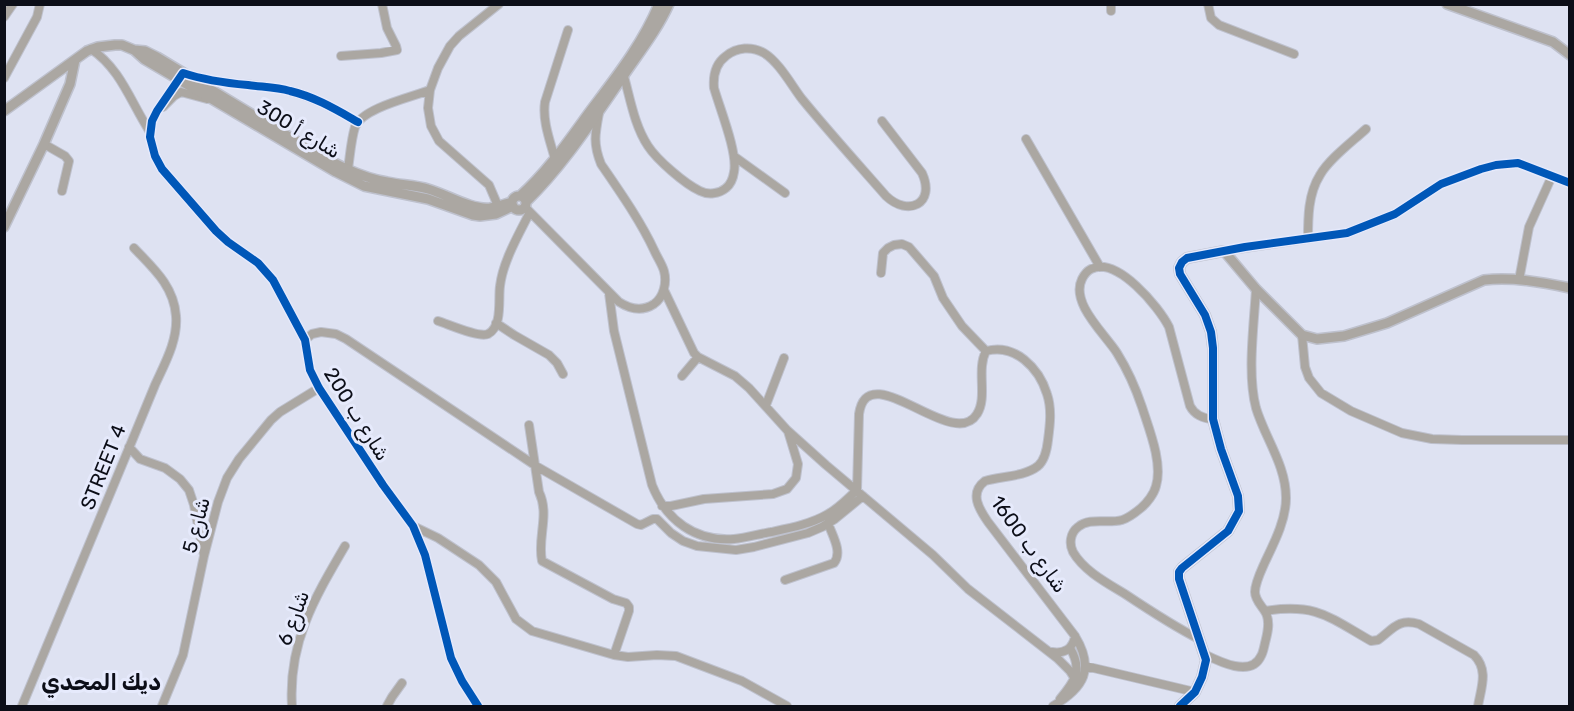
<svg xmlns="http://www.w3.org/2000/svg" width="1574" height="711" font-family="Rubik,Vazirmatn,sans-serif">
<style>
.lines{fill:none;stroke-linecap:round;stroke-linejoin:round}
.minor-casing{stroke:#bec1cd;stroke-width:10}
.tertiary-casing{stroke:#bec1cd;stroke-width:12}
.minor{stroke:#aba7a2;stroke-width:8}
.tertiary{stroke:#aba7a2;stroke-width:9}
.cycleway-casing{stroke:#e6eafc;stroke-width:11}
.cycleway{stroke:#0057b8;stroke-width:8}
.labels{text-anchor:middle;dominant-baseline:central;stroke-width:6;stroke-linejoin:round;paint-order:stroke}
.street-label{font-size:20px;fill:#0c0e18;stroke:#e6eafc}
.quarter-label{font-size:22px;font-weight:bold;fill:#0c0e18;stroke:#e6eafc}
</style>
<rect width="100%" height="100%" fill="#dee2f2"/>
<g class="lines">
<g class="minor-casing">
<path id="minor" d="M1208 4 1211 18 1219 25 1294 54
M1111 11V4
M4 17 13 4
M91 49C121 69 131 103 150 132
M341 56 381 53 397 50 396 46 387 28 382 4
M623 73C630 97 634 125 648 146 657 160 685 184 700 191 708 195 719 194 726 188 731 184 733 179 734 172 738 153 720 109 714 88 713 76 715 64 726 56 737 47 752 46 764 53 779 62 792 86 802 99 829 132 858 164 886 196 908 217 936 204 922 173L882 121
M181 76 157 111 152 121 150 137 155 156 162 169 216 231 228 242 258 263 273 280 305 340 310 370 319 388 383 485 413 526 425 555 451 658 462 681 478 706
M194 76C224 85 255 83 286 90 313 96 334 109 358 122
M4 78 37 17 40 4
M163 107 174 96 181 92 207 99
M1026 139 1100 267
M44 144 65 156 69 161 62 191
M735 157 785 193
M556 163C551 143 542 122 545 102L568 30
M348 169C350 156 351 140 355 127 362 108 412 97 430 90
M498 206 489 185 439 141 431 126 428 108 430 90 438 68 450 46 459 36 499 4
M525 207 619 302C630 309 642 312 654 304 664 297 667 282 664 271 662 264 657 257 654 250 640 220 620 192 601 164 593 144 595 134 599 113
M1308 239C1308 218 1308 194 1320 175 1329 159 1352 142 1366 129
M1224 251 1347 233 1395 214 1441 184 1481 169 1496 165 1518 163 1570 183
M881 273 883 253 888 248 894 245 902 244 909 247 934 276 943 298 962 326 986 351
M1519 280 1529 227 1552 176
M664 290 694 353 698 357 735 376 749 388 787 430 826 465 933 555 968 589 1057 658 1070 671 1075 679
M609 293 614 331 652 485C666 520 695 542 734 539 746 538 759 534 771 532 790 528 811 524 828 514 839 508 848 498 857 490
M438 321C448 324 479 338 488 334 503 326 498 299 500 286 503 261 519 234 530 212
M496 323 514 335 549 355 557 363 563 374
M1302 335 1305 367 1309 378 1321 393 1351 411 1402 433 1432 439 1462 440H1570
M305 340 312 334 321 332 336 334 346 339 536 466 637 524 641 525 653 519H657L671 533 683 541 697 546 736 550 754 547 808 533 822 527 835 519 863 496
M682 376 698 357
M766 405 784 358
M529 425 539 492C550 515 537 538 542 561L613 599 626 603 629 607V611L614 655
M129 447 140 459 165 468 180 479 189 490 194 505 204 555
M857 490 859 414C868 354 953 453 977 414 988 397 976 370 986 351 1015 343 1039 368 1047 394 1052 409 1050 425 1048 440 1047 449 1045 460 1038 466 1024 477 1001 476 985 481 969 493 979 509 988 522L1075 636C1095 669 1084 688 1053 706
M662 506H671L704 499 773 494 787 489 796 478 798 464 788 431
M413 526 438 538 479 565 496 582 516 619 532 631 614 655 628 657 657 655 676 656 742 681 787 706
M785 580 834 563C843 552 832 535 828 523
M1265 611C1316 603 1329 617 1371 641L1378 640C1393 629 1398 618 1419 624L1474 655C1489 670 1481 688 1478 706
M1199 639C1173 626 1149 610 1125 594 1107 583 1084 571 1073 552 1069 544 1070 533 1078 527 1090 517 1107 524 1122 520 1129 518 1135 513 1141 508 1147 503 1154 494 1156 486 1163 463 1149 429 1142 407 1136 389 1127 369 1117 353 1105 334 1070 303 1082 279 1084 275 1087 271 1091 269 1117 256 1159 307 1169 327L1190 406C1194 414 1203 419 1213 419
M1052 652C1064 654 1073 649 1075 636
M1204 654C1218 661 1251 678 1261 656 1263 653 1264 647 1265 643 1267 635 1270 625 1267 616 1265 608 1255 602 1255 592 1255 583 1261 571 1265 562 1274 543 1286 520 1286 498 1286 465 1265 438 1256 408 1247 374 1254 325 1256 289
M1085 666 1195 692
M1060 699C1075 681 1083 670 1070 648
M22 706C60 616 96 526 134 436 141 419 148 402 155 385 165 363 178 340 176 316 174 286 153 268 134 248
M162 706 183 655 204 556 218 502 227 478 239 459 271 420 280 412 319 388
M292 706C288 643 314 599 345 546
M387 706 392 697 402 683"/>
</g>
<g class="tertiary-casing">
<path id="tertiary" d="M1447 4 1553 42 1570 55
M134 50 144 59 336 172 364 186 428 199 473 215 480 216 496 214 513 206
M4 111 87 51 98 47 115 45H122L134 50 145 51 157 57 311 150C335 164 359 177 387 182 401 185 415 185 428 189 446 194 471 210 490 208 497 207 505 204 512 202
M520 196C548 171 569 140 591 110 616 77 643 43 659 4
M512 203a7 7 0 1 1 14 0a7 7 0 1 1-14 0Z
M526 202C563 166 592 121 622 78 638 54 657 31 669 4
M4 227 44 144 70 84 75 60
M1180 706 1195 692 1202 677 1206 660 1179 579V572L1182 568 1228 531 1239 511 1238 496 1221 449 1213 419V348L1211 332 1205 315 1180 274 1179 268 1182 262 1187 258 1224 251 1256 289 1302 335 1317 339 1344 336 1387 323 1484 280C1513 277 1541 282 1570 288"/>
</g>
<use href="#minor" class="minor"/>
<use href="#tertiary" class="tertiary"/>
<g class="cycleway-casing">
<path id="cycleway" d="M358 122C335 109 315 97 290 91 276 87 262 87 248 85 225 83 204 80 183 73L157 111 152 121 150 137 155 156 162 169 216 231 228 242 258 263 273 280 305 340 310 370 319 388 383 485 413 526 425 555 451 658 462 681 478 706
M1180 706 1195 692 1202 677 1206 660 1179 579V572L1182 568 1228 531 1239 511 1238 496 1221 449 1213 419V348L1211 332 1205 315 1180 274 1179 268 1182 262 1187 258 1245 247 1347 233 1395 214 1441 184 1481 169 1496 165 1518 163 1570 183"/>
</g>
<use href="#cycleway" class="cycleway"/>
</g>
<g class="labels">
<g class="street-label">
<text transform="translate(299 129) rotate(31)">شارع أ 300</text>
<text transform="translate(357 414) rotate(58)">شارع ب 200</text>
<text transform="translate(103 467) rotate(-68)">STREET 4</text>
<text transform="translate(196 525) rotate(-75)">شارع 5</text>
<text transform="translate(1029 544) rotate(54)">شارع ب 1600</text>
<text transform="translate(293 618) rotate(-70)">شارع 6</text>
</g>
<g class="quarter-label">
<text x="101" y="682">ديك المحدي</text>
</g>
</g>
<rect width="1574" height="711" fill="none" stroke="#0c0e18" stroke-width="12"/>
</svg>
